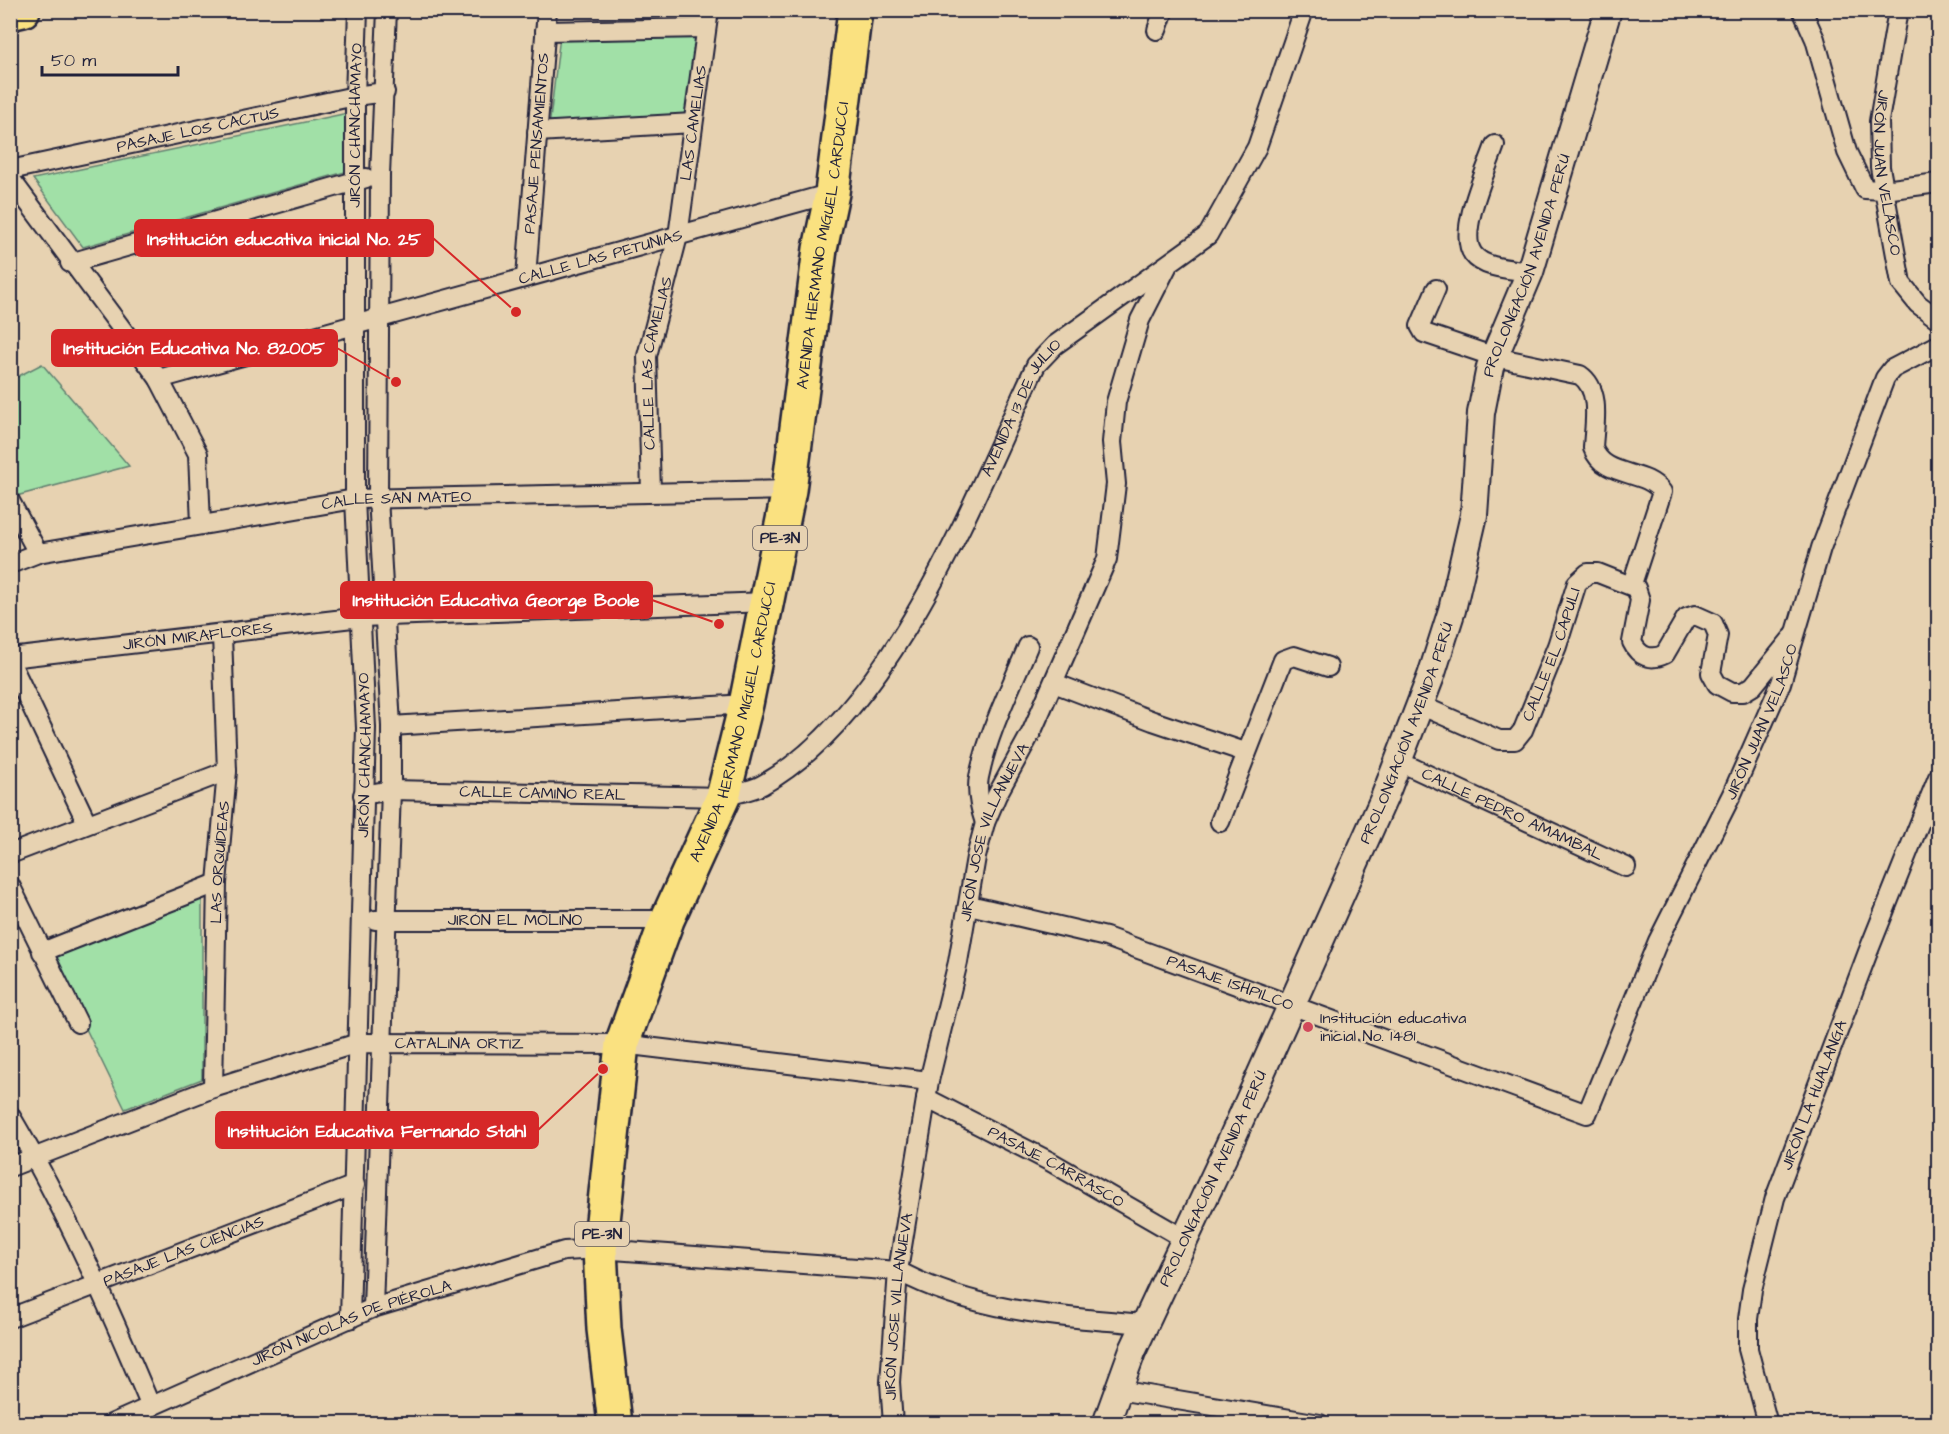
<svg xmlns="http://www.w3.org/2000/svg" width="1949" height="1434" font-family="'Architects Daughter',sans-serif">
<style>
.green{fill:#a1e0a7;stroke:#628171;stroke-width:1.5}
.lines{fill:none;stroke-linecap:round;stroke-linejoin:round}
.street-casing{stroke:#22223b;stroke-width:22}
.secondary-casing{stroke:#22223b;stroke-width:30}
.highway-casing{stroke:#22223b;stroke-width:38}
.street{stroke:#e7d2b1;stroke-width:18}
.secondary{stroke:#e7d2b1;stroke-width:26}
.highway{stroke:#fae180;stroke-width:33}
.poi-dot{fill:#d1495b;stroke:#e7d2b1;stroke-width:2}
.labels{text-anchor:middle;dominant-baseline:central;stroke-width:5;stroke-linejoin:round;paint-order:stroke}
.shield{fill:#e7d2b1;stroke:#5d575e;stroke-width:1.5}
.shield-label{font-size:15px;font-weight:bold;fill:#22223b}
.street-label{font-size:16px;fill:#22223b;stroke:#e7d2b1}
.poi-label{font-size:16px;fill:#22223b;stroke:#e7d2b1;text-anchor:start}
.leader{fill:none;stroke:#d62828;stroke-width:2}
.callout-dot{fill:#d62828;stroke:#e7d2b1;stroke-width:2}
.callout{fill:#d62828;stroke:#d62828;stroke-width:2}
.callout-label{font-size:18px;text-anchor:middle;font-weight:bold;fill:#fff}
</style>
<rect width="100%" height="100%" fill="#e7d2b1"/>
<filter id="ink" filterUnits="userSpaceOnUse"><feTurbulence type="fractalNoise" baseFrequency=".0167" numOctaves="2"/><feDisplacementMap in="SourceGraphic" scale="12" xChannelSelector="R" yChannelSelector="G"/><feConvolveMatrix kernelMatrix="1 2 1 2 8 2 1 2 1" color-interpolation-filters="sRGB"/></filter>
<g filter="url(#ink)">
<path class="green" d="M702 33 689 121 549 128 560 36Z
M348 113 345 172 83 247 33 179Z
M42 364 129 466 16 496 11 486V380Z
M202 897V1079L125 1109 51 957Z"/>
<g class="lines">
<g class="street-casing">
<g id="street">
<path d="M1802 10 1815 39 1847 152 1865 189 1884 190 1938 183"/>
<path id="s1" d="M1898 10 1879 121 1880 167 1901 283 1918 304 1938 319"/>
<path d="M1157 30 1164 10"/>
<path d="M545 31 706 28"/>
<path d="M537 132 693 123"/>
<path d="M1495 145C1487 169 1457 232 1473 254 1484 269 1513 269 1530 272"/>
<path id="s2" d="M10 170 355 96 385 92"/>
<path d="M10 178 159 379 198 454 201 524"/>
<path d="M70 263 366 178"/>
<path id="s3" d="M526 277 547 10"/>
<path d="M1436 289 1420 326 1424 333 1495 357 1580 375C1602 390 1594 425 1593 448 1604 479 1645 468 1662 492L1632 584"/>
<path id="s4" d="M159 379 832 193"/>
<path id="s5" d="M651 492 647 356 678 236 709 10"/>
<path d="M10 501 38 553"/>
<path id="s6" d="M10 564 38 553 355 499 789 490"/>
<path id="s7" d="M10 658 361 617 768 602"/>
<path d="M10 661 87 823"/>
<path d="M1054 683 1153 721 1245 752"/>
<path id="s8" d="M1420 705 1499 740H1515L1523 730 1557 646 1577 583 1588 573H1598L1636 588 1640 600 1632 642C1639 657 1651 661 1665 654L1686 618 1695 615 1713 623 1718 635 1711 673 1717 684 1732 692H1743L1753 686 1792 638"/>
<path d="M391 726 746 704"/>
<path id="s9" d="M1398 761 1626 867"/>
<path id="s10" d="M363 795 391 790 723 797C735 793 751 791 762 785 893 712 974 497 1036 365L1055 345 1208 235 1257 147 1304 10"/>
<path d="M1220 822 1283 660 1294 656 1328 667"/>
<path d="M985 823C980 808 976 792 979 777 988 732 1011 688 1028 646"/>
<path d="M10 854 227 771"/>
<path d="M10 885 78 1023"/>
<path id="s11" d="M969 905 1106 937 1587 1114 1658 941 1732 794 1781 683 1821 548 1885 378 1892 369 1938 345"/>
<path id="s12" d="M375 920H667"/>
<path d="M42 952 217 883"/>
<path id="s13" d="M213 1088 217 883 227 771 222 635"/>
<path id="s14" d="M926 1098 1051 1162 1185 1239"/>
<path d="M10 1115C65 1208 109 1307 151 1407"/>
<path id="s15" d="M10 1167 213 1088 358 1043 622 1044 929 1081"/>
<path d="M373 1308 391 790V726L378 497 380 175 387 10"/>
<path id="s16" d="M10 1318 355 1185"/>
<path id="s17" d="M350 1319 366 728 355 499V96L358 10"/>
<path d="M1118 1390 1320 1424"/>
<path id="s18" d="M111 1424 373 1308 564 1251 600 1249 898 1271C975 1312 1060 1317 1145 1324"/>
<path id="s19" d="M893 1424 890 1382 898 1271 929 1081 958 962 976 857 985 823 997 795 1032 731 1107 559 1116 484 1112 442 1116 402 1140 320 1167 267"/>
<path id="s20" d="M1768 1424 1748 1349V1319L1752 1290 1775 1198 1868 952 1938 777"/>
</g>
</g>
<g class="secondary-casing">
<g id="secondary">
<path id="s21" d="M1106 1424 1132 1352 1229 1145 1384 798 1431 676 1452 610 1474 515 1481 413 1490 367 1530 272 1608 10"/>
</g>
</g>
<g class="highway-casing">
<g id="highway">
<path d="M10 13 23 10"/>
<path id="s22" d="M615 1424 604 1329 600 1249 622 1044 667 920 723 797 746 704 789 490 820 249 832 193 855 10"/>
</g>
</g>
<use href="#street" class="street"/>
<use href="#secondary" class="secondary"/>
<use href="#highway" class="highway"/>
</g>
</g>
<circle class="poi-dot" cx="1308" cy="1027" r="6"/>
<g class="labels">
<g class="shield">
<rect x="753" y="526" width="54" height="24" rx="4.5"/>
<rect x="575" y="1222" width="54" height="24" rx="4.5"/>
</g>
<g class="shield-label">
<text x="780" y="538">PE-3N</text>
<text x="602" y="1234">PE-3N</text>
</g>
<g class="street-label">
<text stroke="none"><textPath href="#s5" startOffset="374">LAS CAMELIAS</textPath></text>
<text stroke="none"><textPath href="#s17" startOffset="1194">JIRÓN CHANCHAMAYO</textPath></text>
<text stroke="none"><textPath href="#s2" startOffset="192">PASAJE LOS CACTUS</textPath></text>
<text stroke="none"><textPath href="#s3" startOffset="134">PASAJE PENSAMIENTOS</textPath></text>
<text stroke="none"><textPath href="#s1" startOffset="165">JIRÓN JUAN VELASCO</textPath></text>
<text stroke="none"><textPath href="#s22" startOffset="1210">AVENIDA HERMANO MIGUEL CARDUCCI</textPath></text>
<text stroke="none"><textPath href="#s4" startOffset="458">CALLE LAS PETUNIAS</textPath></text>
<text stroke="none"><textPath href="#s21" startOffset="1240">PROLONGACIÓN AVENIDA PERÚ</textPath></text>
<text stroke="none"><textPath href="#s5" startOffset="130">CALLE LAS CAMELIAS</textPath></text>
<text stroke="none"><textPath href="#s10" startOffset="866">AVENIDA 13 DE JULIO</textPath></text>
<text stroke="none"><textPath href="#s6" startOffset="393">CALLE SAN MATEO</textPath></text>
<text stroke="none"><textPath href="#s7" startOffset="189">JIRÓN MIRAFLORES</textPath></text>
<text stroke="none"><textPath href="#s8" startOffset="196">CALLE EL CAPULI</textPath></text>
<text stroke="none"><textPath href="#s22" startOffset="724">AVENIDA HERMANO MIGUEL CARDUCCI</textPath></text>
<text stroke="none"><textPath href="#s11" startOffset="1083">JIRÓN JUAN VELASCO</textPath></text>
<text stroke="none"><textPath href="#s21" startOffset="754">PROLONGACIÓN AVENIDA PERÚ</textPath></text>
<text stroke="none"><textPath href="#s17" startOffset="564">JIRÓN CHANCHAMAYO</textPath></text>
<text stroke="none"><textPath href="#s10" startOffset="180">CALLE CAMINO REAL</textPath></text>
<text stroke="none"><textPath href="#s9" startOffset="126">CALLE PEDRO AMAMBAL</textPath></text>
<text stroke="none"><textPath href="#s19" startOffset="604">JIRÓN JOSE VILLANUEVA</textPath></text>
<text stroke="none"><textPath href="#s13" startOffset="226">LAS ORQUÍDEAS</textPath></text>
<text stroke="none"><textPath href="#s12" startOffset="140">JIRÓN EL MOLINO</textPath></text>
<text stroke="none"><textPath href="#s11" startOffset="273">PASAJE ISHPILCO</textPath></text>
<text stroke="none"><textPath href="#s15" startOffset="471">CATALINA ORTIZ</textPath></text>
<text stroke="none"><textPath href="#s20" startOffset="342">JIRÓN LA HUALANGA</textPath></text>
<text stroke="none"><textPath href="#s14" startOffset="147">PASAJE CARRASCO</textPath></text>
<text stroke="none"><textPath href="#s21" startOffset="268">PROLONGACIÓN AVENIDA PERÚ</textPath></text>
<text stroke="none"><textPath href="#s16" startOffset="186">PASAJE LAS CIENCIAS</textPath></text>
<text stroke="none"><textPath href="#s19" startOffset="118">JIRÓN JOSE VILLANUEVA</textPath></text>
<text stroke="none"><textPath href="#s18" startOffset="261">JIRÓN NICOLÁS DE PIÉROLA</textPath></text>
</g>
<g class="poi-label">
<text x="1320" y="1018">Institución educativa<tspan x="1320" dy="18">inicial No. 1481</tspan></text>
</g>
</g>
<path class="leader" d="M516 312L433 238M396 382L337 348M719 624L652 600M603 1069L538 1130"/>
<g class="callout-dot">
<circle cx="516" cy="312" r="6"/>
<circle cx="396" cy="382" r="6"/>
<circle cx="719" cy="624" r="6"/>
<circle cx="603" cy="1069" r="6"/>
</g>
<g class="callout">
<rect x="135" y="220" width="298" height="36" rx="6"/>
<rect x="52" y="330" width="285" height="36" rx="6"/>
<rect x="341" y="582" width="311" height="36" rx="6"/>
<rect x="216" y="1112" width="322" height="36" rx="6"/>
</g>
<g class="callout-label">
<text x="284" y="245">Institución educativa inicial No. 25</text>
<text x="194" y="354">Institución Educativa No. 82005</text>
<text x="496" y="606">Institución Educativa George Boole</text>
<text x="377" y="1137">Institución Educativa Fernando Stahl</text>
</g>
<rect width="1949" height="1434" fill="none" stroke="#e7d2b1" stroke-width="36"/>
<rect x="18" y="18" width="1913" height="1398" fill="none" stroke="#22223b" stroke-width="2" filter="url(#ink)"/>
<path d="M42 66v9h136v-9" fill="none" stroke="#22223b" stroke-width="3"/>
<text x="51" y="66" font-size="18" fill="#22223b" stroke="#e7d2b1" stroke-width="4.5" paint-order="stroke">50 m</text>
</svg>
